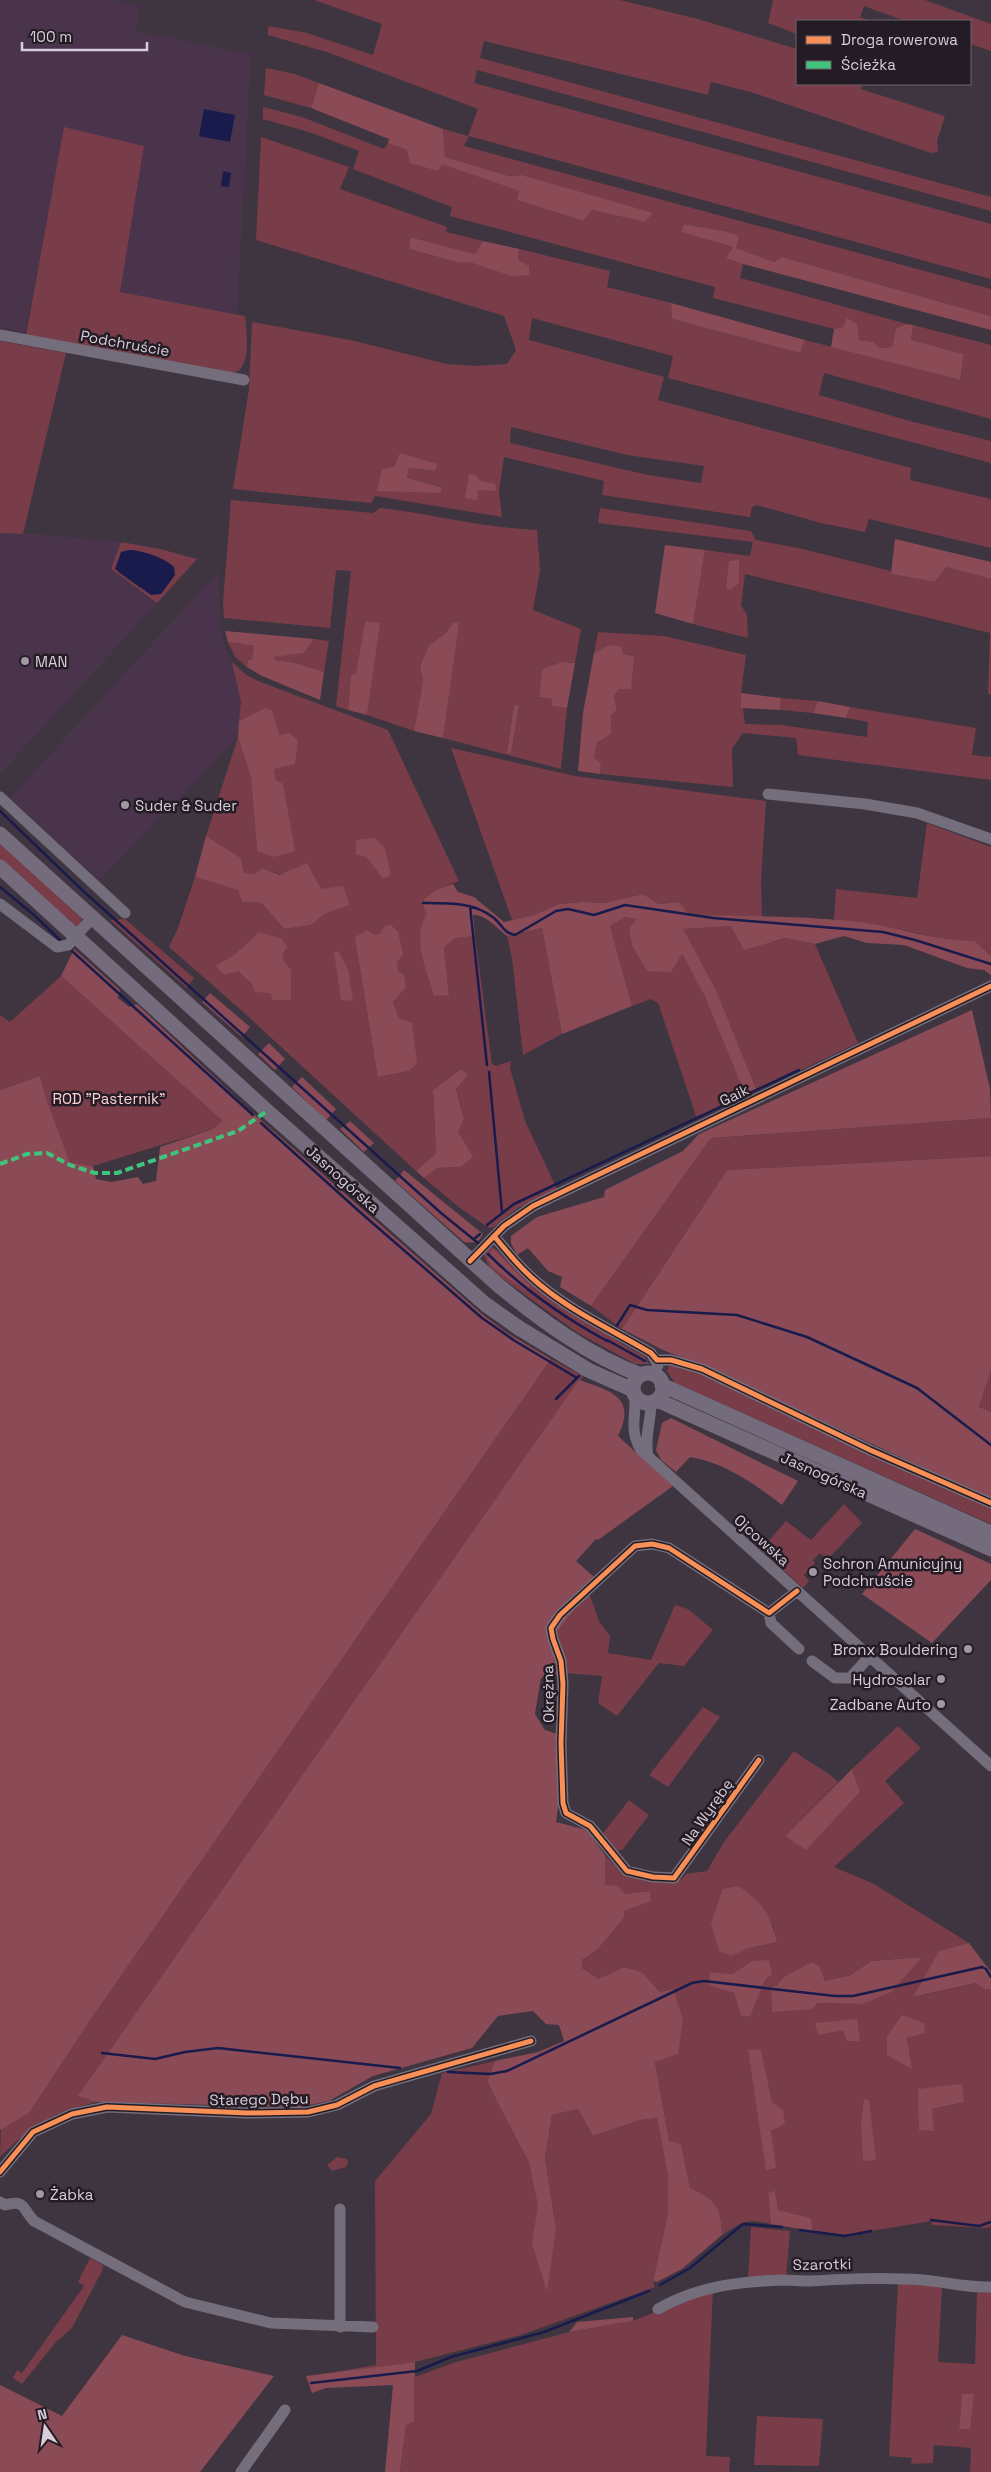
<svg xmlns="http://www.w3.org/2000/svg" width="991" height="2472" font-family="'Space Grotesk',sans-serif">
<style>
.built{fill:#49344c}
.green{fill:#783d48;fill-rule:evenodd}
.forest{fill:#8a4b56}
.water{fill:#191b4d}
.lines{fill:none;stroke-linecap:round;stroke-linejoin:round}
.stream{stroke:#191b4d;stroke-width:2.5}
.minor{stroke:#746d7c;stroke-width:11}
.major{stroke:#746c7c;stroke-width:15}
.quiet{stroke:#40c37c;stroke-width:4;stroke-dasharray:8 4;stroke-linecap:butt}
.cycleway-casing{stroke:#241c25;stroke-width:8}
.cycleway{stroke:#f78f57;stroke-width:5}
.poi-dot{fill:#a298a3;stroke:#241c25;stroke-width:2}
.labels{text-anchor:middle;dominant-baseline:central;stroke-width:5;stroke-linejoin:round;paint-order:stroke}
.street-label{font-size:15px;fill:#d8cdd9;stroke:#241c25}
.poi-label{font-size:15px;fill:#d8cdd9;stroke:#241c25;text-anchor:start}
.park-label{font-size:15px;fill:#fdd0d4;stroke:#241c25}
</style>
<rect width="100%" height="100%" fill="#3e3540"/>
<path class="built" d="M0 0H114L140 7 136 31 251 54 237 314 119 292 144 146 65 128 25 333 0 327Z
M14 532 121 542 111 569 157 603 0 774V533Z
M219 571 220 629 223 642 232 662 238 681 241 702 238 737 99 880 10 798Z"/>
<path class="green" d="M314 0H620L698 19 797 49V84H862L861 89 945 116 937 141 938 152 931 153 754 93 711 82 708 95 484 41 480 58 991 197V211L477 70 474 83 991 224V279L469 136 464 146 991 289V316L782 257 774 262 736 248 738 236 724 231 684 224 682 232 733 247 726 258 743 264 740 278 907 324 896 328 892 347 879 348 874 342 859 340 847 319 843 327 834 329 713 298 715 287 450 216 452 207 353 169 359 151 312 133 263 119V107L302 117 384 149 388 143 519 191 518 200 582 221 592 210 645 222 652 214 522 175 509 176 445 157 443 129 468 136 478 109 330 53 268 35V26L307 33 373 55 382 24Z
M773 0H925L991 24V51L970 44V21H905L864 6 860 17 871 21H797V34L768 23Z
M266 68 295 74 319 83 311 108 264 95Z
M64 127 144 146 120 292 245 316C246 331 252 361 237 372 234 373 228 374 225 375L26 335Z
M261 137 349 167 340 189 447 227 446 232 483 241 475 254 410 237 409 249 460 263 470 261 511 276 518 260 519 249 610 271 607 287 671 303 672 319 800 353 805 340 960 380 964 354 911 340 913 325 991 345V419L824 373 819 395 910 421 991 441V463L668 378 673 356 532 318 529 340 664 377 658 400 911 468 910 480 991 499V548L869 519 865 532 821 523 757 505 752 507 750 517 602 495 604 481 504 457 499 492 502 517 375 496 371 503 233 489 249 389 252 322 350 340 447 364 476 366 507 364 516 350 504 316 256 240ZM511 427 627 455 704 466 701 483 648 475 510 443ZM436 464 435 471 409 468 407 478 441 487V493L419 491 394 467Z
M0 341 66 353 23 534 0 533Z
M231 500 373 513 380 508C433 514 484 528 537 530L540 570 533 610 581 629 575 663 561 662 542 669 539 697 552 699V706L567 708 561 769 443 738 458 623 453 622 446 633 429 645 420 666 423 681 414 731 367 715 379 623 365 621 356 674 351 675 348 710 336 706 351 571 336 570 330 628 224 618 223 602ZM514 705 519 707 511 754 507 753Z
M600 508 751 531 756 540 798 548 891 571V574L935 582 946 567 991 579V694H988L990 633C908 612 826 594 745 574L741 605 747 615 748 638 693 624 705 550 750 556 753 542 598 523Z
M121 542 160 549 197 559 157 603 111 569ZM159 558 140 588 118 572Z
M598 632 664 636 746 655 741 693 745 724 781 725 867 737 868 722 846 718 850 707 976 728 972 755 991 757V780L798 755 796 738 743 733 732 749 733 787 600 774 601 764 594 757 597 743 611 734V715L617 710 614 696 634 656 623 654 621 646 608 645 594 653Z
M314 639 329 641 324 672 296 663 275 660 274 656 304 653Z
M228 642 254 646 252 659 248 660 247 667 235 657Z
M232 662 245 674 258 681 388 730 459 881 436 890 423 906 427 914 434 996 449 994 444 947 456 938 475 936 492 1064 496 1066 511 1061 510 1068 525 1121 557 1189 518 1208 494 1227 489 1228 460 1208 424 1178 437 1168 460 1167 458 1132 464 1119 456 1088 468 1075 461 1069 433 1090 436 1153 416 1171 242 1011 169 947 178 928 195 877 239 890 242 902 262 903 284 929 311 925 326 913 321 889 262 868 254 874 244 873 241 858 206 836 238 737 251 778 257 851 276 780 274 769 279 735 265 708 239 721 241 702ZM366 857 391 875 383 879ZM385 926 398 971 404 975 393 1002 399 1018 409 1071 378 1077 368 930 374 936 379 934ZM259 932 282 954V960L253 984 238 971 217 966 235 954Z
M781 698 818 701 813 713 780 710Z
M451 748 575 776 766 801 761 880 762 917 688 915 679 902 659 904 643 894 604 903 583 902 559 904 534 915 512 920Z
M927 823 991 847V956L975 941H951L908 931 834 921 836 889 917 898Z
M0 842 82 917 81 923 76 928 0 860Z
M625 917 636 919 629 929 632 946 647 971 682 954 705 997 746 1097 697 1119 658 1003 651 999 632 1006 610 926Z
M125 919 194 978 187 988 110 920Z
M731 926 773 942 785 938 815 944 858 1043 757 1091 716 990 682 929Z
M542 928 562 1034 523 1055 512 958 507 936Z
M61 976 224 1121 213 1129 93 1166 70 1164 47 1101 40 1076 0 1090V1015L10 1022Z
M991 1118V1156L727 1170 622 1329 591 1306 707 1143 714 1138Z
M490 1246 497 1250 514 1267 622 1344 644 1356 649 1364H635L578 1333 503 1279 489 1267 483 1253Z
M551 1359 583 1376 79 2095 97 2102C54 2112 31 2126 0 2157L1 2128 29 2113 91 2019Z
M670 1364 700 1372 991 1506V1524L675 1383 667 1371Z
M991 1371V1412L979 1408Z
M844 1504 862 1523 827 1560 820 1553 813 1560 815 1563 804 1575 809 1581 803 1588 761 1550 786 1521 811 1540Z
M590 1596 599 1621 610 1636 608 1653 651 1660 675 1605 688 1609 713 1630 684 1666 659 1663 617 1716 598 1703 602 1676 564 1673 556 1633 576 1608Z
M703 1707 720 1717 668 1787 649 1775Z
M898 1726 921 1748 885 1781 904 1803 834 1867 874 1884 969 1943 939 1951 914 1997 977 1983 985 1990 991 1989V2226L987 2228 931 2225 932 2221 846 2235 813 2231 811 2218 778 2210 775 2190 768 2193 771 2224C747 2218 742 2222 722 2235 721 2206 716 2200 690 2188L681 2145 669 2141 655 2062 673 1989 660 1992 642 1972 624 1967 598 1979 582 1968V1960L598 1949 624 1918V1911L650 1891 625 1894 605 1885V1855L619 1870 672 1883 683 1878 686 1874 707 1871 724 1842 794 1751C809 1763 825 1769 838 1782L785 1836 806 1849 860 1792 852 1769ZM773 1925 776 1942 749 1948ZM921 1957 863 2004 817 2003 772 2011 771 1987 820 1967 825 1981 851 1975 871 1961ZM710 1972 733 1974 765 1980 750 2017 741 2016 734 1993ZM902 2015 925 2033 907 2038 912 2068ZM761 2049 772 2102 785 2124 771 2131 767 2170 748 2050ZM961 2084 964 2102 932 2109Z
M629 1800 649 1815 623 1849 616 1852 601 1836Z
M495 2061 487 2083C507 2120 538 2161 538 2205 539 2218 535 2231 532 2243L556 2229 545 2158 552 2115 578 2109 593 2136 640 2120 657 2118 668 2177V2213L653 2281 655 2287 521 2335 415 2362 330 2373 376 2365 375 2181 431 2114 442 2073Z
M337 2157 347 2159 348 2162 346 2167 332 2171 327 2165Z
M751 2227 790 2231 786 2277 748 2279Z
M90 2258 103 2265V2269L72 2328 56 2342 22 2384 13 2378 17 2370 22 2373 84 2286 78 2282Z
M898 2283 942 2286 938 2362 975 2364 977 2290H991V2472H970L971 2448 934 2445 933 2463 911 2464 912 2458 889 2456ZM962 2394H974L969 2429 959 2428Z
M713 2288 706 2456 730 2457 729 2472H400L406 2425 414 2422 415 2377 453 2363 569 2332 633 2321Z
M757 2416 823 2419 819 2466 754 2465Z"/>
<path class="forest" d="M319 83 443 129 445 157 509 176 522 175 653 213 645 222 592 210 583 221 517 200 519 191 442 164 438 171 410 163 407 150 388 143 389 139 311 108Z
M684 224 724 231 739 236 736 248 774 262 782 257 991 316V330L743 264 726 258 733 247 681 232Z
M410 237 475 254 483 241 519 249 518 260 529 266V275L511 276 470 262 460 263 409 249Z
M671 303 805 340 800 353 672 319Z
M847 318 857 324 859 340 874 342 879 348 892 347 896 328 907 324 913 325 911 340 964 354 960 380 831 347 834 329 843 327Z
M400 453 437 464 435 471 409 468 407 478 441 487V493L377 491 382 469 394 467Z
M469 474 476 475 480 481 495 484 496 491 478 490 477 500 465 498Z
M895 539 991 562V579L946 567 935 582 891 574Z
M665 545 705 550 693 624 655 613Z
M739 560V583L730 590 726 588 729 561Z
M365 621 380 623 367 715 348 710 351 675 356 673Z
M453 622 459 623 443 738 414 731 423 681 420 666 429 645 446 633Z
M225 631 314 639 304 653 274 657 275 660 296 663 324 672 320 700 262 676 247 667 248 660 252 659 254 646 228 642Z
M608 645 621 646 623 654 634 656 631 689H619L614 696 617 710 611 715V734L597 743 594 757 601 764 600 774 578 771 583 713 594 653Z
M561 662 575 663 567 708 552 706V699L539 697 542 669Z
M741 693 781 698 780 710 741 708Z
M818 701 850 707 846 718 813 713Z
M514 705 519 706 511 754 507 753Z
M265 708 272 710 279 735 289 733 298 740 295 764 274 769 276 780 283 784 295 851 274 857 257 851 251 778 238 737 239 721Z
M206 836 241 858 244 873 254 874 262 868 280 875 307 863 321 889 343 886 350 905 326 913 311 925 284 929 262 903 242 902 238 890 195 877Z
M374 838 385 848 391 875 383 879 366 857 356 854V840Z
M453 884 458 892 474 897 504 922 534 915 559 904 583 902 604 903 643 894 659 904 679 902 689 915C742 916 797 916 850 921 892 925 933 941 975 941L991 956V975L984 970 967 968 904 945 867 943 844 936 815 944 785 938 744 950 731 926 683 929 716 990 757 1091 746 1097 705 997 682 954 671 972 647 971 632 946 629 929 636 919 625 917 610 926 632 1006 562 1034 542 928 507 936C497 928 485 914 473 915L475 936 456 938 444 947 449 995 434 996C427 970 411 939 427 914L423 906 424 899 436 890Z
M391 925 398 932 403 954 397 962 398 971 404 975 406 987 393 1002 399 1018 412 1023 417 1063 409 1071 378 1077 355 937 368 930 374 935 379 934 385 926Z
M259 932 282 939 287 947C279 957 283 961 291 970V1000H273L270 993 255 992 252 984 238 971 224 975 216 966 235 954Z
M74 949 120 990 118 998 129 1007 137 1004 246 1107 482 1314 506 1332 551 1359 91 2019 29 2113 0 2130V1090L40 1076 47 1101 70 1163 93 1166 96 1179 111 1182 138 1177 143 1184 156 1181 160 1147 213 1129 223 1121 61 976Z
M338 951 348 969 353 1001 341 1000 334 952Z
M210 993 250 1027 242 1037 202 1002Z
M972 1010 990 1089 991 1118 713 1138 707 1143 591 1306 560 1287 562 1277 548 1271 528 1248 517 1255 511 1243V1236L537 1217 604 1197 605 1190 683 1151 699 1134Z
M269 1043 285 1059 275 1070 258 1054Z
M461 1069 468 1075 456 1089 464 1119 458 1132 473 1157 460 1167 437 1168 424 1178 416 1171 436 1153 433 1090Z
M302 1077 336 1109 326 1120 292 1087Z
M350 1121 374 1143 364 1152 340 1129Z
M991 1156V1371L979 1407 991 1412V1499L706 1367 663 1350 622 1329 727 1170Z
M404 1170 483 1234C478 1244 475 1243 464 1242L395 1181Z
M493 1249 530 1286 525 1290 492 1267 487 1257Z
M579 1380C611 1391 637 1397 618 1436L673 1486 598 1540 596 1539 576 1561 593 1576 590 1596 576 1608 556 1633 565 1654 564 1673 541 1678 535 1714 545 1730 557 1734 559 1802 556 1822 587 1830 605 1855V1885L618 1886 625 1894 650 1891 651 1901 624 1911V1918L598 1949 582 1960V1968L598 1979 624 1967 642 1972 660 1992 673 1989 683 2019 678 2054 655 2062 669 2141 681 2144 690 2188C716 2200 721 2206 722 2235L682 2269 657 2282 653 2281 668 2213V2177L657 2118 640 2120 593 2136 578 2109 552 2115 545 2158 556 2229 547 2292 532 2243 538 2205 529 2162 487 2082 495 2061 538 2052 564 2041 559 2025 546 2024 533 2011 498 2016 472 2048 373 2076 329 2101 300 2107 97 2102 78 2096Z
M671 1418 798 1481 782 1505C754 1484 726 1463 690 1457L676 1472 661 1460 656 1450 662 1423Z
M915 1529 991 1564V1580L932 1643 862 1594Z
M852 1769 860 1792 806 1850 785 1836Z
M738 1886C762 1901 770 1914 777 1942L749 1948 731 1956 719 1951 711 1924 723 1889Z
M969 1943 991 1972V1989L985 1990 976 1983 913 1997 939 1951Z
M922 1957 891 1992 863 2004 817 2003 812 2009 772 2012 771 1987 777 1985 784 1977 812 1962 820 1967 825 1981 851 1975 871 1961Z
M769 1960 772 1974 765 1980 750 2017 741 2016 734 1993 709 1985 710 1972 733 1974 752 1961Z
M902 2015 924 2023 925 2033 907 2038 912 2069 887 2055V2036Z
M857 2019 860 2041H847L843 2030 818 2035 815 2023Z
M761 2049 772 2102 783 2110 785 2124 771 2131 776 2168 766 2170 748 2050Z
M962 2084 964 2102 932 2109 934 2131 919 2130 918 2089Z
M864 2099 869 2100 876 2160 863 2161 861 2124Z
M775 2190 778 2210 811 2218 813 2231 771 2224 768 2193Z
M633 2317V2321L569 2332 577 2322Z
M122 2335 185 2356 274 2376 200 2472H0V2385L62 2416Z
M415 2362 414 2422 406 2425 400 2472H385L393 2385 326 2388 312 2393 306 2376Z
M962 2394H974L970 2429H959Z"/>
<path class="water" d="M204 109 235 115 230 142 199 136Z
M223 171 231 173 229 187 221 186Z
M129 550C142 550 165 558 174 567L175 575 161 594 151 595 115 569 121 552Z"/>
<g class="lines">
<path class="stream" d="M0 811 81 889 441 1213 478 1243
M0 887 34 915 61 941
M423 903C448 903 474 902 494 918 502 925 504 933 515 935L556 911 568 909 594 915 625 905 713 918 883 932 915 940 991 964
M470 906 487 1065
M72 951 253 1115
M489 1072 502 1212
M261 1123 361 1213 482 1318 515 1341 577 1378
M487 1225 514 1204 799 1070
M474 1239 480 1234
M488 1254C523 1289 563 1317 607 1341
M616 1327 630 1305 647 1310 737 1315 807 1337 917 1388 991 1445
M607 1340 645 1361
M556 1399 579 1376
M102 2053 155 2059 185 2052 218 2048 400 2068
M448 2072 490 2074 507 2071 692 1983 704 1981 835 1996H853L982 1967 986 1969 991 1977
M931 2220 979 2226 991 2222
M800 2230 845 2236 871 2231
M660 2285 690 2268 743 2224 782 2227
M311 2383 417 2371 451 2357 544 2332 649 2291"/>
<path class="minor" d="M0 335 244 380
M768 794 865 804 917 813 991 839
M0 797 125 913
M0 904 57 947 68 945 92 918
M494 1236C508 1253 522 1270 539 1284 572 1312 614 1331 651 1353L658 1365 654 1374
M470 1261 504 1226 533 1206 991 986
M657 1360H671L702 1369 870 1450 991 1503
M635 1396C636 1416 629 1431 641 1450L991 1766
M648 1456C644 1436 651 1422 651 1403
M769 1613 771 1623 799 1649
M812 1661 835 1678H850L869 1657
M759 1760 674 1878 653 1877 627 1871 590 1826 566 1813 563 1803 561 1743 563 1684 561 1661 553 1639 551 1628 560 1615 635 1546 652 1544 669 1548 769 1613 797 1591
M0 2172 33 2132 72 2114 107 2107 248 2113 308 2112 337 2105 374 2086 531 2041
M0 2202 5 2205C26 2199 22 2209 34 2221L185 2302 271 2323 373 2327
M340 2209V2327
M658 2309C699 2286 736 2282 782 2280 791 2280 800 2281 809 2281 847 2279 885 2277 923 2280 946 2282 968 2288 991 2287
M241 2472 285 2410"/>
<path class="major" d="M0 834 498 1285C541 1320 589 1356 641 1375
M0 867 267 1111 485 1304 519 1328 588 1370 633 1390
M633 1388a15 15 0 1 1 30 0a15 15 0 1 1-30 0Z
M662 1385 991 1533
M657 1400 991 1549"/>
<path class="quiet" d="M0 1164 27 1154 47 1153 70 1165 95 1173H117L238 1131 267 1111"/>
<g class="cycleway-casing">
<path id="cycleway" d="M494 1236C508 1253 522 1270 539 1284 572 1312 614 1331 651 1353L657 1360H671L702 1369 870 1450 991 1503
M470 1261 504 1226 533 1206 991 986
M759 1760 674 1878 653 1877 627 1871 590 1826 566 1813 563 1803 561 1743 563 1684 561 1661 553 1639 551 1628 560 1615 635 1546 652 1544 669 1548 769 1613 797 1591
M0 2172 33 2132 72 2114 107 2107 248 2113 308 2112 337 2105 374 2086 531 2041"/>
</g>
<use href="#cycleway" class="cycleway"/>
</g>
<g class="poi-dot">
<circle cx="25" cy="661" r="5"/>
<circle cx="125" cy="805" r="5"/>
<circle cx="813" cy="1572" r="5"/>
<circle cx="968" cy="1649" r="5"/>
<circle cx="941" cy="1679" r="5"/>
<circle cx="941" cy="1704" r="5"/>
<circle cx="40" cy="2194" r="5"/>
</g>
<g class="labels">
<g class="street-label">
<text transform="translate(125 343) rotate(10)">Podchruście</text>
<text transform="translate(734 1095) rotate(-26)">Gaik</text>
<text transform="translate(343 1179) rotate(42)">Jasnogórska</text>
<text transform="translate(824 1475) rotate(24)">Jasnogórska</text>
<text transform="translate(762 1540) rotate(42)">Ojcowska</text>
<text transform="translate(548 1694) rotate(-91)">Okrężna</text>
<text transform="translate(707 1812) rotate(-55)">Na Wyrębę</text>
<text transform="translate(259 2099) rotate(-1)">Starego Dębu</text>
<text transform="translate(822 2264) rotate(-1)">Szarotki</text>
</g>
<g class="poi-label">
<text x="35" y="661">MAN</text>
<text x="135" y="805">Suder &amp; Suder</text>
<text x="823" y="1563">Schron Amunicyjny<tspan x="823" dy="17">Podchruście</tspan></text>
<text x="958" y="1649" text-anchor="end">Bronx Bouldering</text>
<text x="931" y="1679" text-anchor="end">Hydrosolar</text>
<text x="931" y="1704" text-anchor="end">Zadbane Auto</text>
<text x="50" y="2194">Żabka</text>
</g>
<g class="park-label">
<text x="109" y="1098">ROD "Pasternik"</text>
</g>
</g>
<rect x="796" y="20" width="175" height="65" fill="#241c25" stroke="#6c636d"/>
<rect x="806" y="36" width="25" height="8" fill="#f78f57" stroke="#6c636d"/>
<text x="841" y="45" font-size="15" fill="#d8cdd9">Droga rowerowa</text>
<rect x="806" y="61" width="25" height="8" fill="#40c37c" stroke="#6c636d"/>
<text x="841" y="70" font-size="15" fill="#d8cdd9">Ścieżka</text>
<g transform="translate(45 2427) rotate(347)" stroke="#241c25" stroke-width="4" paint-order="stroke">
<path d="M0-4L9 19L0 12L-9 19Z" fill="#d8cdd9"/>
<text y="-8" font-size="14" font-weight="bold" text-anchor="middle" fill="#d8cdd9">N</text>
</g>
<path d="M22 42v8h125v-8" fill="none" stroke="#d8cdd9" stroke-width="2.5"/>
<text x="30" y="42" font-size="15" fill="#d8cdd9" stroke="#241c25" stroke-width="4" paint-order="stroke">100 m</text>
</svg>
